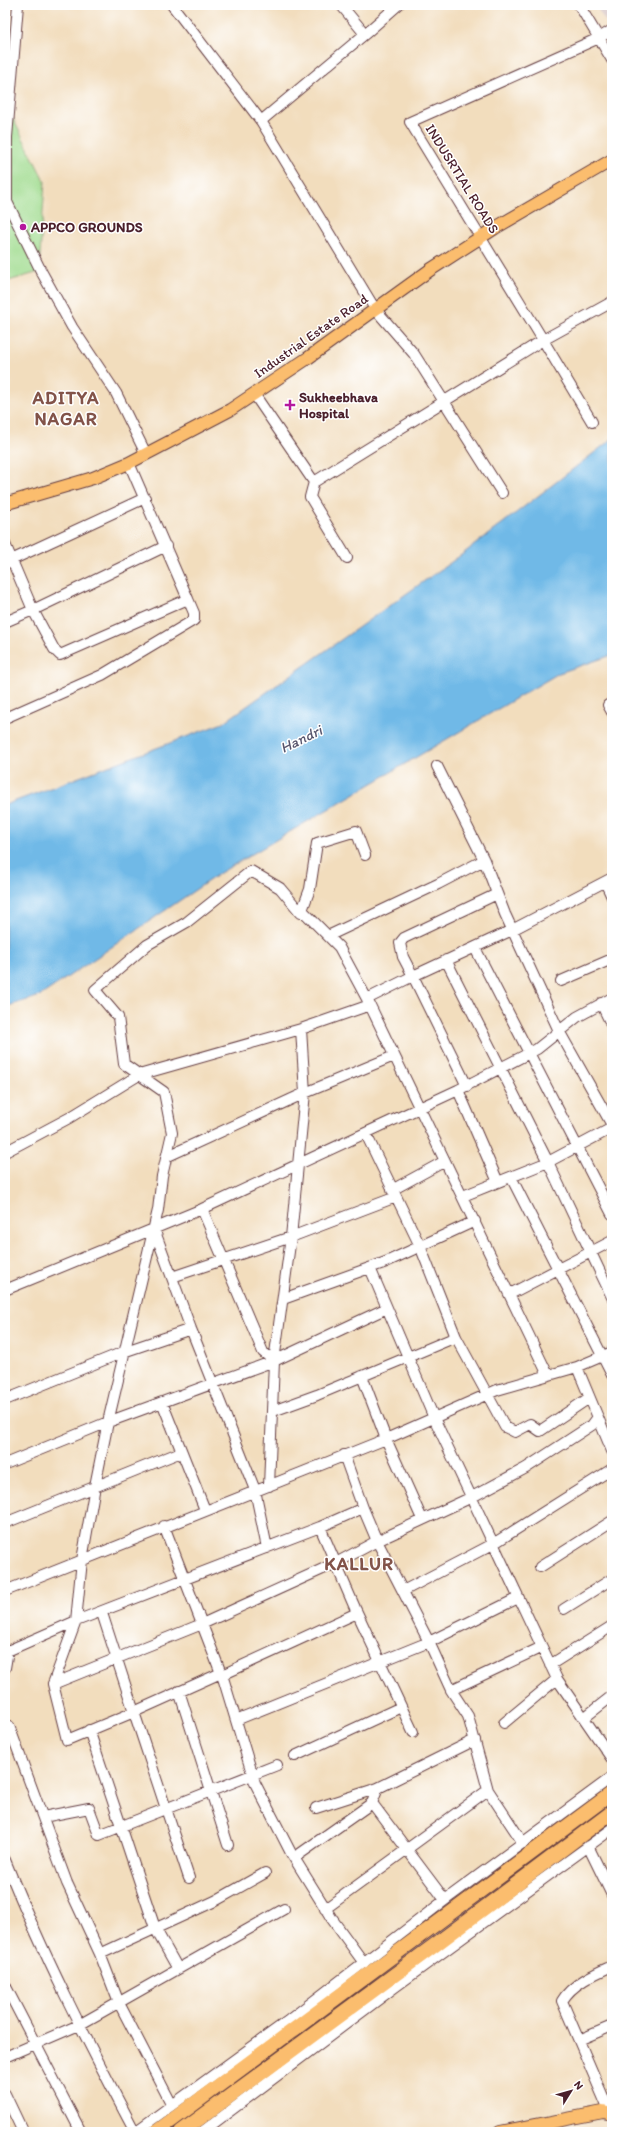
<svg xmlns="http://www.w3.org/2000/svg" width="617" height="2137" font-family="Itim,sans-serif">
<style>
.industrial{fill:#d2bfbf}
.green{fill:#a0dc8f;stroke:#757e5d}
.water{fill:#6fb9e7;stroke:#5c6c89}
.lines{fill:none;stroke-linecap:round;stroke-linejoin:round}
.minor-casing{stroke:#633c41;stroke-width:12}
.major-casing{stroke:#633c41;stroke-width:14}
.highway-casing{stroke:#633c41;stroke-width:16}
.minor{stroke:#fff;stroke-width:10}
.major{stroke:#fbbd6e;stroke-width:12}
.highway{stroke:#fbbd6e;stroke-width:14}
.poi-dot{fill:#b5179e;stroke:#fff;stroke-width:1.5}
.labels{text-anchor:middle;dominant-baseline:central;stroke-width:3;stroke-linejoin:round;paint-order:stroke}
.street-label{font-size:14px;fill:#4a1f2b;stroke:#fff}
.poi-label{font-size:14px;font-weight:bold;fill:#4a1f2b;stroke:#fff;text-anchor:start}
.water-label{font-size:15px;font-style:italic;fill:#57556d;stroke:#fff}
.district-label{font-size:18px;font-weight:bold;letter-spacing:1px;fill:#825349;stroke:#fff}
</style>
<rect width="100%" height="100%" fill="#fff"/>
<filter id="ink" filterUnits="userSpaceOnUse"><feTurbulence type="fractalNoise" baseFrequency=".025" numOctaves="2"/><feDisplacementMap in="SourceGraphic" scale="8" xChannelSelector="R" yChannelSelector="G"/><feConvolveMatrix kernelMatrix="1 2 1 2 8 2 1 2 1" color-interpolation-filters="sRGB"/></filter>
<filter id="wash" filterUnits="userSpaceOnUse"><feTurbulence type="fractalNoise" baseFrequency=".012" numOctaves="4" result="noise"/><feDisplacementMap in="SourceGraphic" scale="16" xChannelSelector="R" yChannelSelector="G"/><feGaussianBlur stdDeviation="0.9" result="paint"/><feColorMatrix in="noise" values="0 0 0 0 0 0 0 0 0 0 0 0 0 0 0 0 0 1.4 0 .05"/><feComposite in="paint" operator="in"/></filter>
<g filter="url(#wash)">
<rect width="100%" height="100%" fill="#f2ddbd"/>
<path class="industrial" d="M595 5H612V17L605 21Z"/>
<path class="green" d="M5 103 45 182 39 272 5 282Z"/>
<path class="water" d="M612 439V655L559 673 220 873 40 996 5 1007V805L223 723 464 553Z"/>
</g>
<g filter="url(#ink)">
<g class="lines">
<g class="minor-casing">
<path id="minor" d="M18 5 7 137V202L41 271 72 327 116 393 146 454
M172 5 261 121 365 34
M341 5 365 34 398 5
M579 5 612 60
M612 30 599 38 410 122 543 340 612 302
M261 121 375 309 414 354 502 493
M254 394 314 482 543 340 592 422
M314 482 310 497 347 558
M5 544 33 610 166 546
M5 563 145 498
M5 622 33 610 54 649 60 655 188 599 129 463
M608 705 612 712
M5 718 102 675 194 620V613L188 599
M437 766 484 860 505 914 559 1031 612 1125
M605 882 612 897
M302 910 339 947 367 999 548 1375
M328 936 438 884 484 860
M475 948 612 1214
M446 960 548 1162 612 1297
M561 981 612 959
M367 999 413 976 403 957 400 943 404 938 497 894
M601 1003 612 1026
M467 1086 413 976 512 930 612 878
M458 1090 498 1182
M366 1134 420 1246 456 1337
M5 1152 69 1118 139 1075 301 1029
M166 1157 305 1093 394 1056
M511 1177 612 1375
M392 1190 445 1161
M463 1196 548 1162 612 1128
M202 1209 263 1352 274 1361
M154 1229 191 1329 255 1490 267 1548
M370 1268 434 1418 557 1679 612 1759
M172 1277 291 1237 396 1197
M5 1290 202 1209 458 1090 537 1049 577 1017 612 998
M510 1294 612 1241
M283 1299 386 1262 475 1221
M577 1367 612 1451
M362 1376 386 1439 422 1519
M5 1400 126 1351 191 1329
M162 1402 205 1510
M273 1411 317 1395 456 1337 505 1427 515 1432 530 1424 540 1431 589 1398
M344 1455 363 1508 377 1541 429 1642 451 1690 468 1716 488 1790 523 1843
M5 1464 108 1422 274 1361 387 1308
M269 1486 274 1361 291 1237 305 1093 301 1029 370 1005
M5 1523 181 1452
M164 1526 224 1681 255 1783 291 1853 332 1919 364 1963
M320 1527 355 1608 413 1732
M540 1567 612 1521
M5 1591 386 1439 497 1390 577 1367 612 1352
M403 1591 493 1544 612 1469
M564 1609 612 1579
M102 1613 134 1712 221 1673
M5 1652 76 1621 320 1527 363 1508
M550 1665 612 1626
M5 1668 8 1650
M222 1675 357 1613
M53 1684 76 1621 82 1560 95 1486 108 1422 158 1210 162 1176 172 1133 164 1092 124 1064 118 1017 95 990 147 945 187 922 251 871 280 888 301 913 310 889 317 843 356 831 365 855
M451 1690 542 1647
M179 1691 228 1845
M584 1718 612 1696
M236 1720 429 1642 518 1598
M504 1723 557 1679
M5 1728 9 1726 67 1883 100 1954 119 2003 172 2105
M89 1730 155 1928 178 1969
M295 1756 401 1707
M372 1803 445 1900
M316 1808 378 1788
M43 1817 89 1808 99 1835 277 1765
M588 1846 612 1895
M294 1858 372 1803 378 1788 475 1740
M5 1860C42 1953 88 2043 135 2132
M189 1878 134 1712 67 1740 53 1684 202 1624 336 1563 377 1541 472 1497 526 1468 592 1425 598 1417
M325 1909 488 1790
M100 1954 215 1901 265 1873
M612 1966C594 1974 572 1984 562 2001L610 2113H612
M5 1985 81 2132
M579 2040 612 2026
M5 2057 79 2025 284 1909
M5 2094 23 2132
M135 2132 289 2020 449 1897 612 1777
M202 2132 395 1987 612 1829"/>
</g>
<g class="major-casing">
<path id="major" d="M5 502H11L93 478 129 463 230 410 308 358 430 270 495 228 612 160
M500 2132 603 2112 612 2114"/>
</g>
<g class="highway-casing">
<path id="highway" d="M156 2132 612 1793
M181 2132 435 1945 612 1812"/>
</g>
<use href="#minor" class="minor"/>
<use href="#major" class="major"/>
<use href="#highway" class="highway"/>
</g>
</g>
<g class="poi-dot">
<circle cx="23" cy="227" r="4"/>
<path d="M288 399h4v4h4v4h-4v4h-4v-4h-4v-4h4z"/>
</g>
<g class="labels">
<g class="street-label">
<text transform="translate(462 179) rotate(58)">INDUSRTIAL ROADS</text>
<text transform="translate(311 336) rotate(-35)">Industrial Estate Road</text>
</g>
<g class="poi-label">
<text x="31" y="227">APPCO GROUNDS</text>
<text x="299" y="397">Sukheebhava<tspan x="299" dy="16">Hospital</tspan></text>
</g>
<g class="water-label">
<text transform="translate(301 739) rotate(-26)">Handri</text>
</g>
<g class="district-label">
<text x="66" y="398">ADITYA<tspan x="66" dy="21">NAGAR</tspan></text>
<text x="359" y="1564">KALLUR</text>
</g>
</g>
<rect width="617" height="2137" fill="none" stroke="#fff" stroke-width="20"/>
<g transform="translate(571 2091) rotate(53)" stroke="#ffffff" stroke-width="3" paint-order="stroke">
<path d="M0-3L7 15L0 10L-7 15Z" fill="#4a1f2b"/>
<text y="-6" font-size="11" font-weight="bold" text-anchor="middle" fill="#4a1f2b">N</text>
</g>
</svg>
